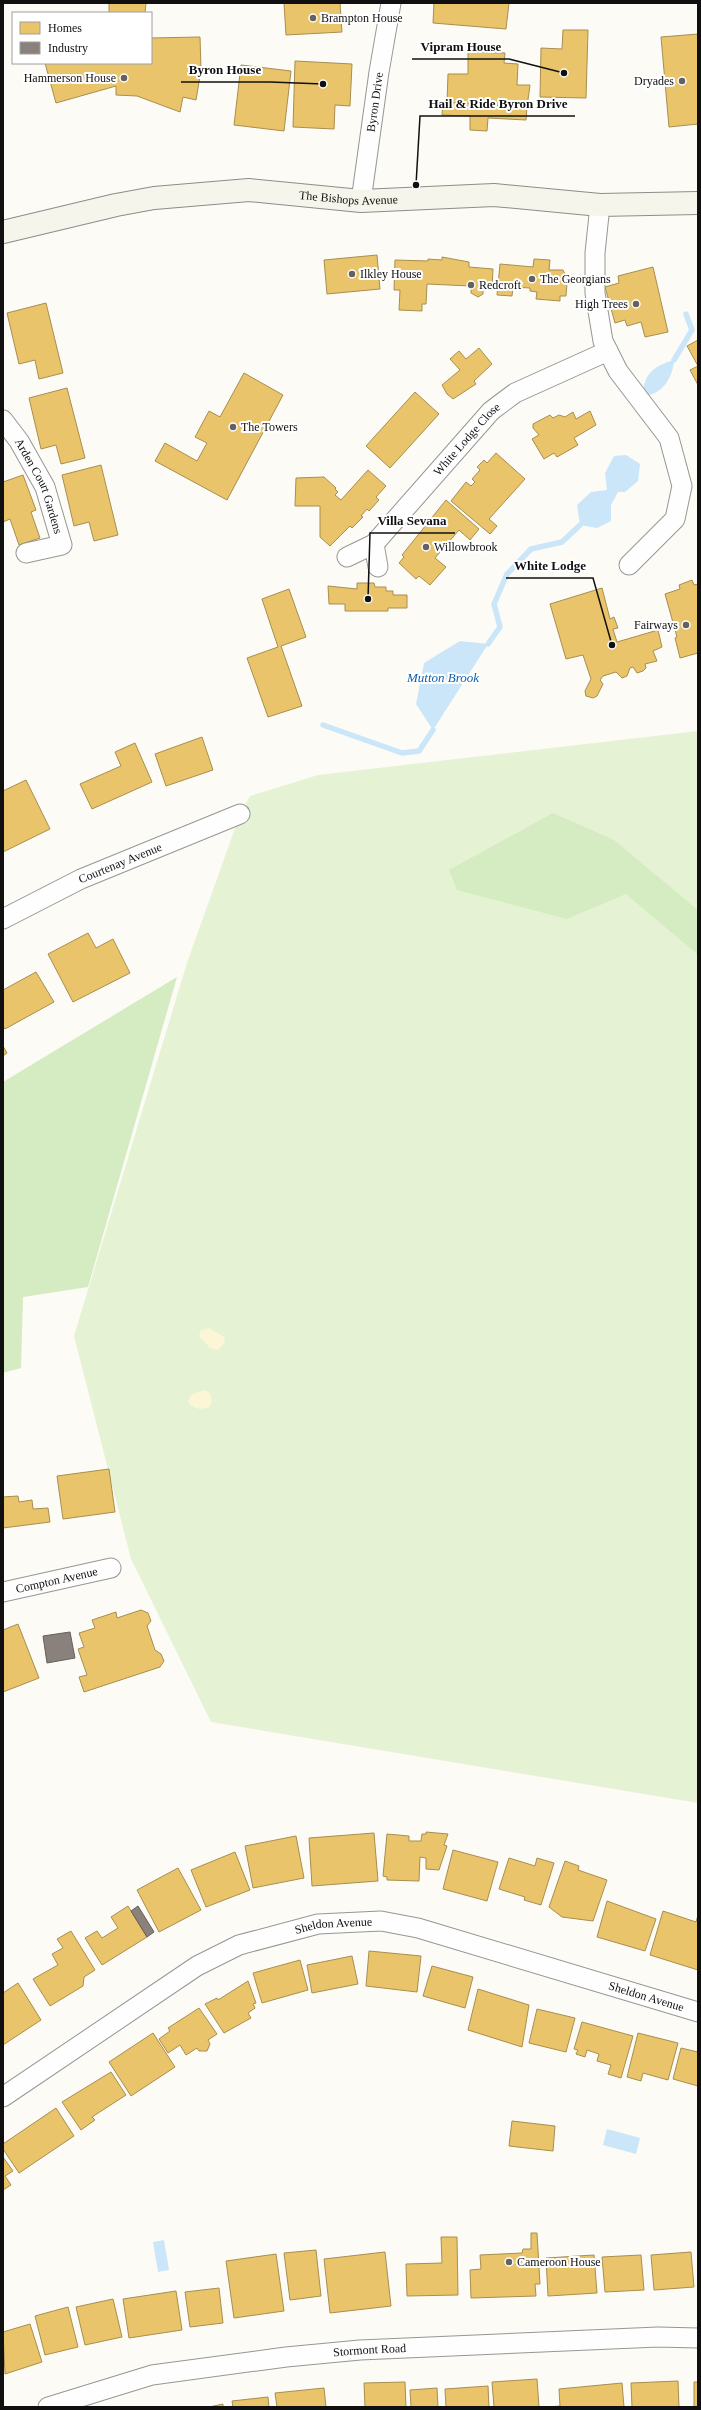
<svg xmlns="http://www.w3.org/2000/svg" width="701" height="2410" font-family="Georgia,serif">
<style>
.green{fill:#e5f3d4}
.forest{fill:#d5ebc1}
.sand{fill:#fdf6d6}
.water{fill:#cae6f8}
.homes{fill:#e9c46a;stroke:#a88e4f}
.industry{fill:#8a817c;stroke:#655f5c}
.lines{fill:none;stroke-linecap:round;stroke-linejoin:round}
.stream{stroke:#cae6f8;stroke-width:5.5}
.street-casing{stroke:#969693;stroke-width:21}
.secondary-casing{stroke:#8d8c8a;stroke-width:24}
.street{stroke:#fffefe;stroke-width:19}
.secondary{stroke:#f5f5eb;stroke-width:22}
.poi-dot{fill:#636260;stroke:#fff;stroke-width:1.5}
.labels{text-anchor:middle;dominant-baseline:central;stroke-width:4;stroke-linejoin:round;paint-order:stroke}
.poi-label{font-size:12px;fill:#101010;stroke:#fff;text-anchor:start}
.street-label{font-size:12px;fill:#101010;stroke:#fff}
.water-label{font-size:13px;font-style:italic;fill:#1161aa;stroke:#fff}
.leader{fill:none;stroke:#101010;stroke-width:1.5}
.callout-dot{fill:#101010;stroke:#fff;stroke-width:1.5}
.callout-label{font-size:13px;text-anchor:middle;font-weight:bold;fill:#101010;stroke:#fff;stroke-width:4;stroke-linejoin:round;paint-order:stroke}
</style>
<rect width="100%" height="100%" fill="#fcfbf5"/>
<path class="green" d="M698 731V1803L211 1722 131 1559 74 1336 187 963 240 814 250 796 318 775Z"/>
<path class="forest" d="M553 813 614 840 698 910V955L626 894 567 919 457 890 449 870Z
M177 977 88 1287 23 1297 21 1368 3 1373V1082Z"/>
<path class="sand" d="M209 1328 224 1337 225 1342 218 1350 210 1348 199 1336 201 1330Z
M204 1390C212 1392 213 1399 210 1406 203 1411 193 1409 188 1402L191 1395Z"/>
<path class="water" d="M674 360C673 378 662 395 643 396 643 374 654 366 674 360Z
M626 455 640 464 638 481 625 492H618L611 505V521L597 528 580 525 577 505 591 492 607 490 605 473 614 456Z
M460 641 488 644 433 730 416 704 424 663Z
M607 2129 640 2138 636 2154 603 2145Z
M164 2240 169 2270 158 2272 153 2242Z"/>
<path class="homes" d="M109 3H146L145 13H109Z
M284 3H340L342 32 286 35Z
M434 3H509L506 29 433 23Z
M563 30H588L586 98 540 97 541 48 562 49Z
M698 34V124L669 127 661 37Z
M200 37 201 70 196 100 183 97 180 112 137 96 116 95V86L56 103 45 63H151V38Z
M468 52 505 53 504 63 518 64 517 85H530L527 107 447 102 448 74H468Z
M295 61 352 64 350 106 335 105 334 129 293 127Z
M241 65 291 71 284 131 234 125Z
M443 102 527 107 526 120 488 118 487 131 470 130V116L442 115Z
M377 255 380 289 327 294 324 260Z
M442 257 469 262V267L493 269 492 287H483V294L478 297 471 293V286L427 284 426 304H422V311L399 310 400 290H394L395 260 428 261V259L442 260Z
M534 259 550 260 549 270H563L566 276 564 283H567L566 296H560V301L536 299 537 292 530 291V288L513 287 512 296 497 295 500 264 533 267Z
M653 267 668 332 645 337 641 322 627 326 625 320 615 323 605 287 619 283 618 276Z
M46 303 63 373 39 379 35 360 19 364 7 313Z
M698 340V385L690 370 698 366 687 346Z
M479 348 492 364 474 381 476 384 453 399 447 394 442 385 460 370 450 359 459 351 466 359Z
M244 373 283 395 227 500 155 461 165 443 197 461 207 443 195 437 209 411 220 417Z
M67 388 85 458 61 464 56 445 41 449 29 398Z
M415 392 439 414 390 468 366 446Z
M590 411 596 425 574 438 578 445 557 457 554 453 544 459 532 439 539 435 533 428V424L550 415 553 418 559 415 565 417 573 412 576 419Z
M496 453 525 479 489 519 497 526 490 534 451 501 466 482 471 486 475 482 472 479 480 470 477 467 484 460 487 463Z
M101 465 118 535 94 541 89 522 74 526 62 475Z
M368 470 386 486 376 497 379 500 369 511 367 509 361 516 363 517 352 528 350 526 330 546 320 537V506H295L296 478 324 477 336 488 335 489 338 492 335 495 341 500Z
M23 475 36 510 31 512 40 538 19 545 10 519 3 522V482Z
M446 500 479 529 470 540 459 530 435 558 446 567 430 585 419 576 416 579 399 563 404 557 402 555Z
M692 580 694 585 698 584V653L680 658 675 638 677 637 665 594 680 589 679 585Z
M357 583H374L375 587H386V591H393V595H407V608H388V611H345V604H329L328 586 357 589Z
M602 588 610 619 614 617 618 628 613 629 617 642 658 630 662 647 653 651 657 661 645 664 646 668 643 671 637 673 633 667 630 668 627 676 622 678 616 672 603 676 600 680 603 684 597 696 593 698 586 696 585 691 591 679 583 655 566 659 550 604Z
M289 589 306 637 281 646 302 706 268 717 247 658 278 647 262 599Z
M202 737 213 770 166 786 155 754Z
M135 743 152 782 92 809 80 784 121 766 115 752Z
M26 780 50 829 3 852V791Z
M88 933 96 948 113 939 130 973 73 1002 48 954Z
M36 972 54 1002 5 1029 3 1026V990Z
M3 1046 7 1053 3 1056Z
M109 1469 115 1512 63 1519 57 1476Z
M18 1496 19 1502 32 1500 33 1509 48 1508 50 1522 3 1528V1497Z
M141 1610 148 1613 151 1621 147 1626 155 1650 161 1654 164 1661 160 1667 84 1692 79 1677 87 1675 78 1649 84 1647 79 1633 95 1628 92 1620 116 1612 117 1618Z
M18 1624 39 1678 3 1692V1630Z
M426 1832 448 1834 444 1845 447 1846 439 1870 426 1869V1858L420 1857 419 1881 387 1880V1877L383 1876 387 1834 409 1836V1841H421L422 1834H426Z
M374 1833 378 1881 312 1886 309 1838Z
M296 1836 304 1878 253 1888 245 1846Z
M453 1850 498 1862 487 1901 443 1889Z
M235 1852 250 1890 206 1907 191 1870Z
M509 1858 535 1866 537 1858 554 1863 541 1905 524 1900 525 1897 499 1889Z
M565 1861 579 1866 578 1870 607 1880 593 1921 562 1917 549 1907Z
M178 1868 201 1910 159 1932 137 1890Z
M607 1901 656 1919 645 1951 597 1937Z
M128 1906 147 1937 102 1965 85 1938 97 1931 102 1938 118 1928 111 1917Z
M663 1911 696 1922 698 1915V1970L650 1955Z
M71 1931 95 1970 84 1977 83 1986 50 2006 33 1979 58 1965 52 1954 63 1948 57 1939Z
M369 1951 421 1956 417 1992 366 1986Z
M352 1956 358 1984 312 1993 307 1965Z
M300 1960 308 1990 262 2003 253 1973Z
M432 1966 473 1977 465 2008 423 1996Z
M248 1981 256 2003 253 2004 255 2008 248 2013 251 2018 224 2033 205 2004 217 1998 218 2000Z
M18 1983 41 2020 3 2045V1993Z
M478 1989 529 2005 522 2047 468 2030Z
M199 2008 217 2034 208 2040 210 2044 207 2051H199L197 2048 186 2055 180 2045 168 2053 159 2039 170 2031 168 2028Z
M537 2009 575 2018 566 2052 529 2043Z
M582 2022 633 2036 621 2078 608 2074 611 2065 597 2061 599 2054 587 2050 585 2057 576 2054 578 2050 574 2049Z
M153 2033 175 2067 131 2096 109 2062Z
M638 2033 678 2043 668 2080 643 2073 641 2081 627 2077Z
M681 2048 698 2052V2086L673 2079Z
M111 2072 126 2095 92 2117 95 2120 81 2130 62 2102Z
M56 2108 74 2136 19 2173 3 2149V2144Z
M512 2121 555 2126 553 2151 509 2146Z
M3 2157 13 2171 5 2176 11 2185 3 2190Z
M531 2233H537L540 2284H535L536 2296 471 2298 470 2270 481 2269 480 2255 522 2253 523 2249H531Z
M441 2237H457L458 2295 407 2296 406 2264 442 2263Z
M316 2250 321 2296 290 2300 284 2253Z
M385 2252 391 2306 330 2313 324 2259Z
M691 2252 694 2287 654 2290 651 2255Z
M276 2254 284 2311 234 2318 226 2261Z
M594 2255 597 2293 548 2296 546 2258Z
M641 2255 644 2290 605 2292 602 2257Z
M219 2288 223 2323 190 2327 185 2292Z
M176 2291 182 2330 129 2338 123 2299Z
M113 2299 122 2337 85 2345 76 2307Z
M68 2307 78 2347 45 2355 35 2316Z
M30 2324 42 2362 5 2374 3 2332Z
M537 2379 539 2407H494L492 2382Z
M678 2381 679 2407H632L631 2383Z
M405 2382 406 2407H365L364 2383Z
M694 2382H698V2407H694Z
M622 2383 624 2407H549L560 2406 559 2389Z
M488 2386 489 2407H446L445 2389Z
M324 2388 326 2407H277L275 2393Z
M437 2388 438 2407H411L410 2390Z
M268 2397 269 2407H233L232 2401Z
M223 2404V2407H209Z"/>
<path class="industry" d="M70 1632 75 1658 47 1663 43 1636Z
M138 1906 154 1932 147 1937 131 1911Z"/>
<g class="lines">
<path class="stream" d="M674 360 692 330 686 314
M488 644 500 627 494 604 507 574 531 549 562 542 580 525
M323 725 402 753 419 751 433 730"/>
<g class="street-casing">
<g id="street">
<path id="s1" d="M361 201 379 72 391 3"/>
<path d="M600 205 595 253V293L603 341 618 371 669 438 682 486 675 519 629 565"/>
<path id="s2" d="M3 420 19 441 45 487 62 545 26 553"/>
<path d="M374 544 378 567"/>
<path id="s3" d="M347 557 374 544 491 411 515 393 608 351"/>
<path id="s4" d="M3 919 81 879 240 814"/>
<path id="s5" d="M3 1592 111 1568"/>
<path id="s6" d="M3 2097 197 1966 239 1945 318 1924 381 1921 418 1928 698 2012"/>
<path id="s7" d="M48 2407 152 2375 286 2357 360 2350 658 2337 698 2338"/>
</g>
</g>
<g class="secondary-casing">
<g id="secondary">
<path id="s8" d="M3 232 116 205 154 198 249 190 361 201 494 195 600 205 698 203"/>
</g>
</g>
<use href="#street" class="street"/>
<use href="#secondary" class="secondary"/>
</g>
<g class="poi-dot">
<circle cx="313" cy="18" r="4"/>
<circle cx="124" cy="78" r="4"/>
<circle cx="682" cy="81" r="4"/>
<circle cx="352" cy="274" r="4"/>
<circle cx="532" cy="279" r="4"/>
<circle cx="471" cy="285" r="4"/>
<circle cx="636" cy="304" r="4"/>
<circle cx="233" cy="427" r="4"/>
<circle cx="426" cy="547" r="4"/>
<circle cx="686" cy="625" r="4"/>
<circle cx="509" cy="2262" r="4"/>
</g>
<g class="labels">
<g class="poi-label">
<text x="321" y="18">Brampton House</text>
<text x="116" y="78" text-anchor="end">Hammerson House</text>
<text x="674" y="81" text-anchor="end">Dryades</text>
<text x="360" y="274">Ilkley House</text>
<text x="540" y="279">The Georgians</text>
<text x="479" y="285">Redcroft</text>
<text x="628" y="304" text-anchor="end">High Trees</text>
<text x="241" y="427">The Towers</text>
<text x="434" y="547">Willowbrook</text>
<text x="678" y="625" text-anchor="end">Fairways</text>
<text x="517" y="2262">Cameroon House</text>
</g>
<g class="street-label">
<text stroke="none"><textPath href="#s1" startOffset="100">Byron Drive</textPath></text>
<text stroke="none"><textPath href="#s8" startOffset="350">The Bishops Avenue</textPath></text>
<text stroke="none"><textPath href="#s3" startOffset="170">White Lodge Close</textPath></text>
<text stroke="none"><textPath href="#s2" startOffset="76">Arden Court Gardens</textPath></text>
<text stroke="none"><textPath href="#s4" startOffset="130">Courtenay Avenue</textPath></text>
<text stroke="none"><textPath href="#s5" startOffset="55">Compton Avenue</textPath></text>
<text stroke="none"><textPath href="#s6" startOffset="378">Sheldon Avenue</textPath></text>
<text stroke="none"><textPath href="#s6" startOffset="702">Sheldon Avenue</textPath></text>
<text stroke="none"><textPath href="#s7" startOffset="328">Stormont Road</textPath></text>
</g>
<g class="water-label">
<text x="443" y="677">Mutton Brook</text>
</g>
</g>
<path class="leader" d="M564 73L509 59H412M323 84L270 82H181M416 185L420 116H575M368 599L370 533H455M612 645L593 578H506"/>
<g class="callout-dot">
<circle cx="564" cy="73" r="4"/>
<circle cx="323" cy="84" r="4"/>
<circle cx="416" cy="185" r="4"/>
<circle cx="368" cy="599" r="4"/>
<circle cx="612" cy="645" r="4"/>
</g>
<g class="callout-label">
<text x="461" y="51">Vipram House</text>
<text x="225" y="74">Byron House</text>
<text x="498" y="108">Hail &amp; Ride Byron Drive</text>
<text x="412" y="525">Villa Sevana</text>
<text x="550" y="570">White Lodge</text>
</g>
<rect width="701" height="2410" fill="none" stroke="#101010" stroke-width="8"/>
<rect x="12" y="12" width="140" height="52" fill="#ffffff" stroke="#9f9f9f"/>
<rect x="20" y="22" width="20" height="12" fill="#e9c46a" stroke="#9f9f9f"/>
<text x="48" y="32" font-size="12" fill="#101010">Homes</text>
<rect x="20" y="42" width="20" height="12" fill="#8a817c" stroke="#9f9f9f"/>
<text x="48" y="52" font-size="12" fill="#101010">Industry</text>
</svg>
